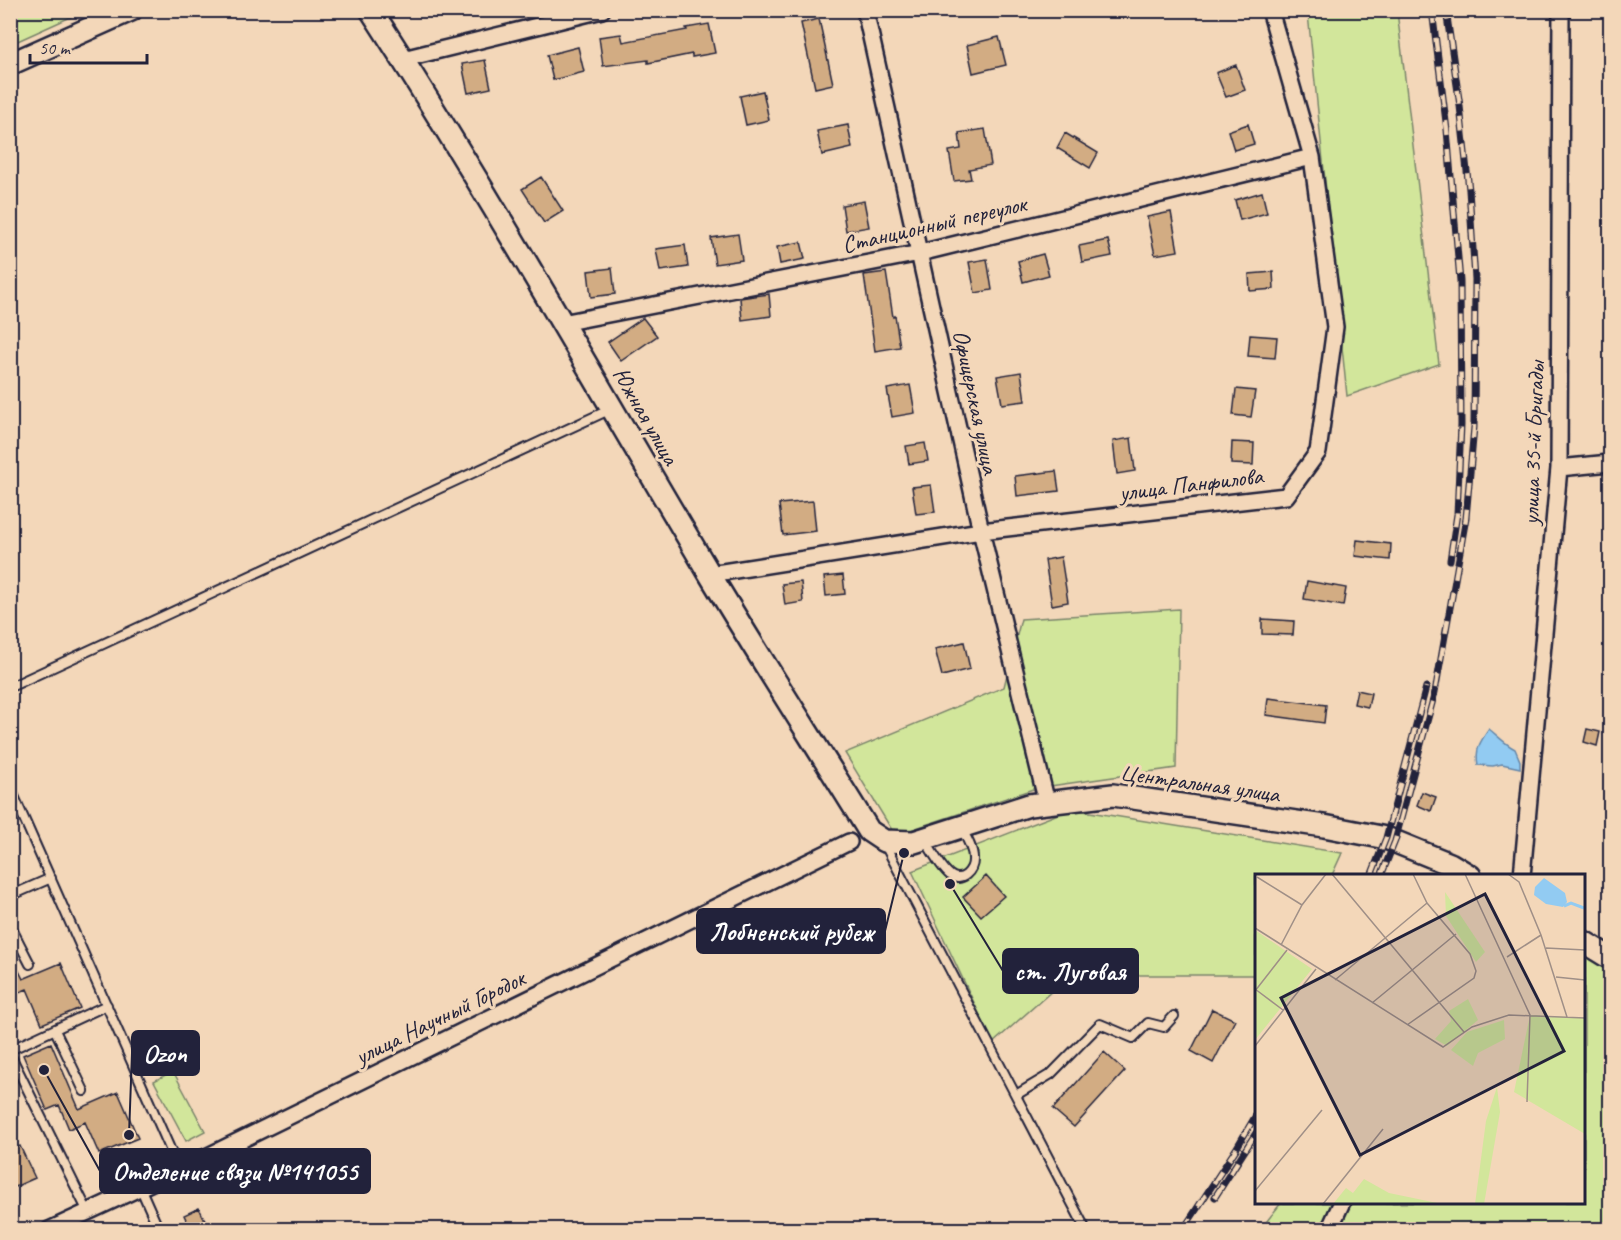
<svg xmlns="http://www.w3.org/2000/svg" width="1621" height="1240" font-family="Caveat,sans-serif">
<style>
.green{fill:#d2e69b;stroke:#7a846b;stroke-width:1.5}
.water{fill:#92cbf2;stroke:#6587a9;stroke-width:1.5}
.building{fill:#d2ac83;stroke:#22223b;stroke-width:1.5}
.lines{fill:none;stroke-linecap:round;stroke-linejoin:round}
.lane-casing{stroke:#22223b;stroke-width:12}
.street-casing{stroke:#22223b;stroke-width:20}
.secondary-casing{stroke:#22223b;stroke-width:26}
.lane{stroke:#f3d7b9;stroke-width:8}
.street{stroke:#f3d7b9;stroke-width:15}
.secondary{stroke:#f3d7b9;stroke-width:21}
.rail-casing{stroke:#22223b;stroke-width:7}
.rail{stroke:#f3d7b9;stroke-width:4.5;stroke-dasharray:14;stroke-linecap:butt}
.labels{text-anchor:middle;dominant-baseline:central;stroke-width:6;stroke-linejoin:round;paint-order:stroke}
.street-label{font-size:24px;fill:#22223b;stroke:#f3d7b9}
.inset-river{fill:none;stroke:#92cbf2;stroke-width:3}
.inset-road{fill:none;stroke:#9f8f87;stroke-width:1.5}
.view{fill:#22223b;fill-opacity:0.15;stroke:#22223b;stroke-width:3}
.inset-edge{fill:none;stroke:#22223b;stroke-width:3}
.leader{fill:none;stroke:#22223b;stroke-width:2}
.callout-dot{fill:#22223b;stroke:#f3d7b9;stroke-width:2}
.callout{fill:#22223b;stroke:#22223b;stroke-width:2}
.callout-label{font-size:26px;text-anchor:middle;font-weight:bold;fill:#fff}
</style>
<rect width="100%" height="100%" fill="#f3d7b9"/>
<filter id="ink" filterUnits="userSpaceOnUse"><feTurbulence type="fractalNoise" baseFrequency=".0167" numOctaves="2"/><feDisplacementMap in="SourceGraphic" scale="12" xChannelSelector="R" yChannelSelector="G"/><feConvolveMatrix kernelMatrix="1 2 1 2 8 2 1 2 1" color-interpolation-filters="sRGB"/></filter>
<g filter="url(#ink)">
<path class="green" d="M11 10H84V11L11 44Z
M1310 10 1397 11 1439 364 1347 396 1308 14Z
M1179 609 1176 768 1036 788 895 835 845 753 1004 687 1021 619Z
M1071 809 1342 853 1332 875 1256 876V975H1070L993 1043 912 871Z
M1584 942 1610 958V1229L1260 1230 1281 1203 1584 1202Z
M173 1071 205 1131 186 1141 154 1081Z"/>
<path class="water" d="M1489 729C1498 736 1505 744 1515 749L1520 761V768L1502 764 1493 766 1478 765C1475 749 1480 742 1489 729Z"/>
<path class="building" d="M819 19 833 84 815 88 801 23Z
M709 24 715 53 692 57V54L648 63V60L603 66 599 37 621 34 623 42 687 30 686 28Z
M999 37 1006 65 973 73 967 45Z
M578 47 584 72 553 80 547 55Z
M485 60 491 88 468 93 462 64Z
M1236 65 1245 90 1226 97 1216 73Z
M763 91 769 120 746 125 740 96Z
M1248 124 1254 144 1234 150 1228 131Z
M848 125 852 148 822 155 817 131Z
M985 129 991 165 969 169 971 179 954 181 949 151 961 149 959 133Z
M1065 133 1098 153 1090 168 1057 148Z
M541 177 563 211 544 223 522 189Z
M1262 192 1267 213 1240 220 1235 200Z
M864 201 869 227 846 231 842 205Z
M1171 212 1178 251 1155 255 1147 217Z
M738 234 742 260 715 264 711 238Z
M1108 240 1112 256 1082 262 1079 246Z
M801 242 805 259 780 264 777 247Z
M685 245 688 267 660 271 656 249Z
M1043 254 1049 275 1023 282 1018 261Z
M987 259 992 290 975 293 969 262Z
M612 268 615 294 591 297 588 271Z
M886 272 893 317 895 316 900 347 875 351 864 275Z
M1273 272 1274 289 1250 291 1249 274Z
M769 294 771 316 742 320 740 298Z
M643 318 657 336 621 361 608 342Z
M1250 335 1277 337 1275 358 1248 356Z
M1021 372 1025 401 1002 404 997 376Z
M910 385 915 413 892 417 887 389Z
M1236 389 1255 391 1251 417 1233 415Z
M1131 438 1135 471 1117 474 1113 441Z
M1232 442 1254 443 1253 465 1231 464Z
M925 443 928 461 909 464 906 446Z
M1056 471 1059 491 1017 496 1015 476Z
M931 485 935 512 916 514 912 487Z
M813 501 816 531 783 535 779 504Z
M1357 540 1391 544 1390 560 1355 556Z
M1061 557 1068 602 1052 605 1045 560Z
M843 575 845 594 826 596 824 577Z
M1307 581 1346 588 1343 606 1304 599Z
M801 582 803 602 785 605 782 584Z
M1262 619 1294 621 1293 635 1262 634Z
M964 642 970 669 942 676 935 649Z
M1357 690 1371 693 1368 707 1354 704Z
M1268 698 1326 705 1324 723 1266 715Z
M1587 729 1600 732 1597 746 1584 742Z
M1422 792 1436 797 1431 811 1417 805Z
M986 876 1004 896 981 916 963 897Z
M10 953 23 979 61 963 80 1008 42 1024 27 989 10 996Z
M1212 1009 1235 1020 1213 1063 1191 1051Z
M51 1043 79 1109 118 1092 138 1138 99 1154 85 1122 69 1129 59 1105 47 1110 23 1055Z
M1104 1052 1125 1071 1074 1127 1053 1109Z
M20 1146 35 1178 10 1189V1150Z
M199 1208 210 1230H191L184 1215Z"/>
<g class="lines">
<g class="lane-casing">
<path id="lane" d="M10 687 611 409
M10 787 179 1169
M925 840C931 850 941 868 950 875 961 884 974 871 973 858 973 848 966 837 961 828
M884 843 1086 1230
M10 896 51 878
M10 925 30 964
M55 1030 84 1091
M10 1050 107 1005
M10 1054 88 1212
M1016 1095 1051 1074 1100 1024 1133 1038 1148 1023 1164 1027 1174 1016
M140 1187 159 1230"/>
</g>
<g class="street-casing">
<path id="street" d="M865 10 981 531 1047 803
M403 59 602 10
M562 323 920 253 1312 157
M1559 468 1610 463
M710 574 981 531 1286 496 1318 452 1335 327 1312 157 1270 10
M1522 876 1559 468 1561 10
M49 1230 206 1157 849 842
M1329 1230 1342 1202"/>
</g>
<g class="secondary-casing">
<path id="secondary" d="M371 10C490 194 597 385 709 573 761 660 816 745 869 831L884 841 914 842 1029 805 1113 795 1324 826 1386 838 1450 864 1470 876
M10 64 131 10
M1584 942 1610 958"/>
</g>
<use href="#lane" class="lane"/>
<use href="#street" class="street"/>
<use href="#secondary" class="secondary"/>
<g class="rail-casing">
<path id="rail" d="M1432 10 1447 130 1460 281 1461 425 1457 514 1450 560
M1371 876 1386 838 1426 687
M1381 876 1395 841 1435 692 1466 518 1474 427 1475 279 1469 190 1460 106 1446 10
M1215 1197 1256 1133
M1183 1230 1236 1149 1256 1115"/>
</g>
<use href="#rail" class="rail"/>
</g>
</g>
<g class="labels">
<g class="street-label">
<text transform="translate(934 224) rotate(-13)">Станционный переулок</text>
<text transform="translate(976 402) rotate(78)">Офицерская улица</text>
<text transform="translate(646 416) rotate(60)">Южная улица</text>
<text transform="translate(1533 443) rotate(-88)">улица 35-й Бригады</text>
<text transform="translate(1191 484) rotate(-7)">улица Панфилова</text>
<text transform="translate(1200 783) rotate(8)">Центральная улица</text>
<text transform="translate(440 1017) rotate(-26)">улица Научный Городок</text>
</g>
</g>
<g transform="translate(1255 874)">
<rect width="330" height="330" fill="#f3d7b9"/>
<path d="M190 18 230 78 221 88 191 42ZM0 56 57 95 0 166ZM213 125 223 146 192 172 180 165 196 147 194 137ZM275 141 330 144V260L259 218ZM249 146 250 165 223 179 218 192 196 176 212 158ZM242 213 245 238 229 330H220L231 247ZM109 305 134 319 187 330H78L91 314 98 319Z" fill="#d2e69b"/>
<path d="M289 4 310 19 312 28 308 33 291 30 279 21 280 13Z" fill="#92cbf2"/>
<path class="inset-river" d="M309 32 316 29 329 34"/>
<path class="inset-road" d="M77 0 209 158M210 0 275 141 272 228M253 0 264 8 286 61 312 143M2 3 47 31M0 54 188 173 217 153 254 141 330 144M26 71 47 31 71 0M291 74 330 76M252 83 286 61M301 103 330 106M80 106 172 29M0 115 28 136M0 117 32 76M117 129 201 60M152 151 219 104 221 97 215 80 172 29 158 0M0 172 61 95M0 317 67 236M68 330 128 255"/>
<path class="view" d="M230 20 309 177 105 281 26 124Z"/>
<rect width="330" height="330" class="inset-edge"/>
</g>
<path class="leader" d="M904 853L885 931M950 884L1003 971M129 1135L132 1053M44 1070L100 1171"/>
<g class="callout-dot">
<circle cx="904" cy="853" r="6"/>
<circle cx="950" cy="884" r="6"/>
<circle cx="129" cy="1135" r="6"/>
<circle cx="44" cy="1070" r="6"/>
</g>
<g class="callout">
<rect x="697" y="909" width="188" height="44" rx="6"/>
<rect x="1003" y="949" width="135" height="44" rx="6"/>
<rect x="132" y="1031" width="67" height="44" rx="6"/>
<rect x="100" y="1149" width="270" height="44" rx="6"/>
</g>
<g class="callout-label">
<text x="791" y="940">Лобненский рубеж</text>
<text x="1070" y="980">ст. Луговая</text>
<text x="165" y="1062">Ozon</text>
<text x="235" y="1180">Отделение связи №141055</text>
</g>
<rect width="1621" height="1240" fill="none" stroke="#f3d7b9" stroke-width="36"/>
<rect x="18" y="18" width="1585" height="1204" fill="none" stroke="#22223b" stroke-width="2" filter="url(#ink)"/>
<path d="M30 54v9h117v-9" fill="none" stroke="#22223b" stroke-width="3"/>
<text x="39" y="54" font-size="18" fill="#22223b" stroke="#f3d7b9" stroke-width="4.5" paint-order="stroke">50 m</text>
</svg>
